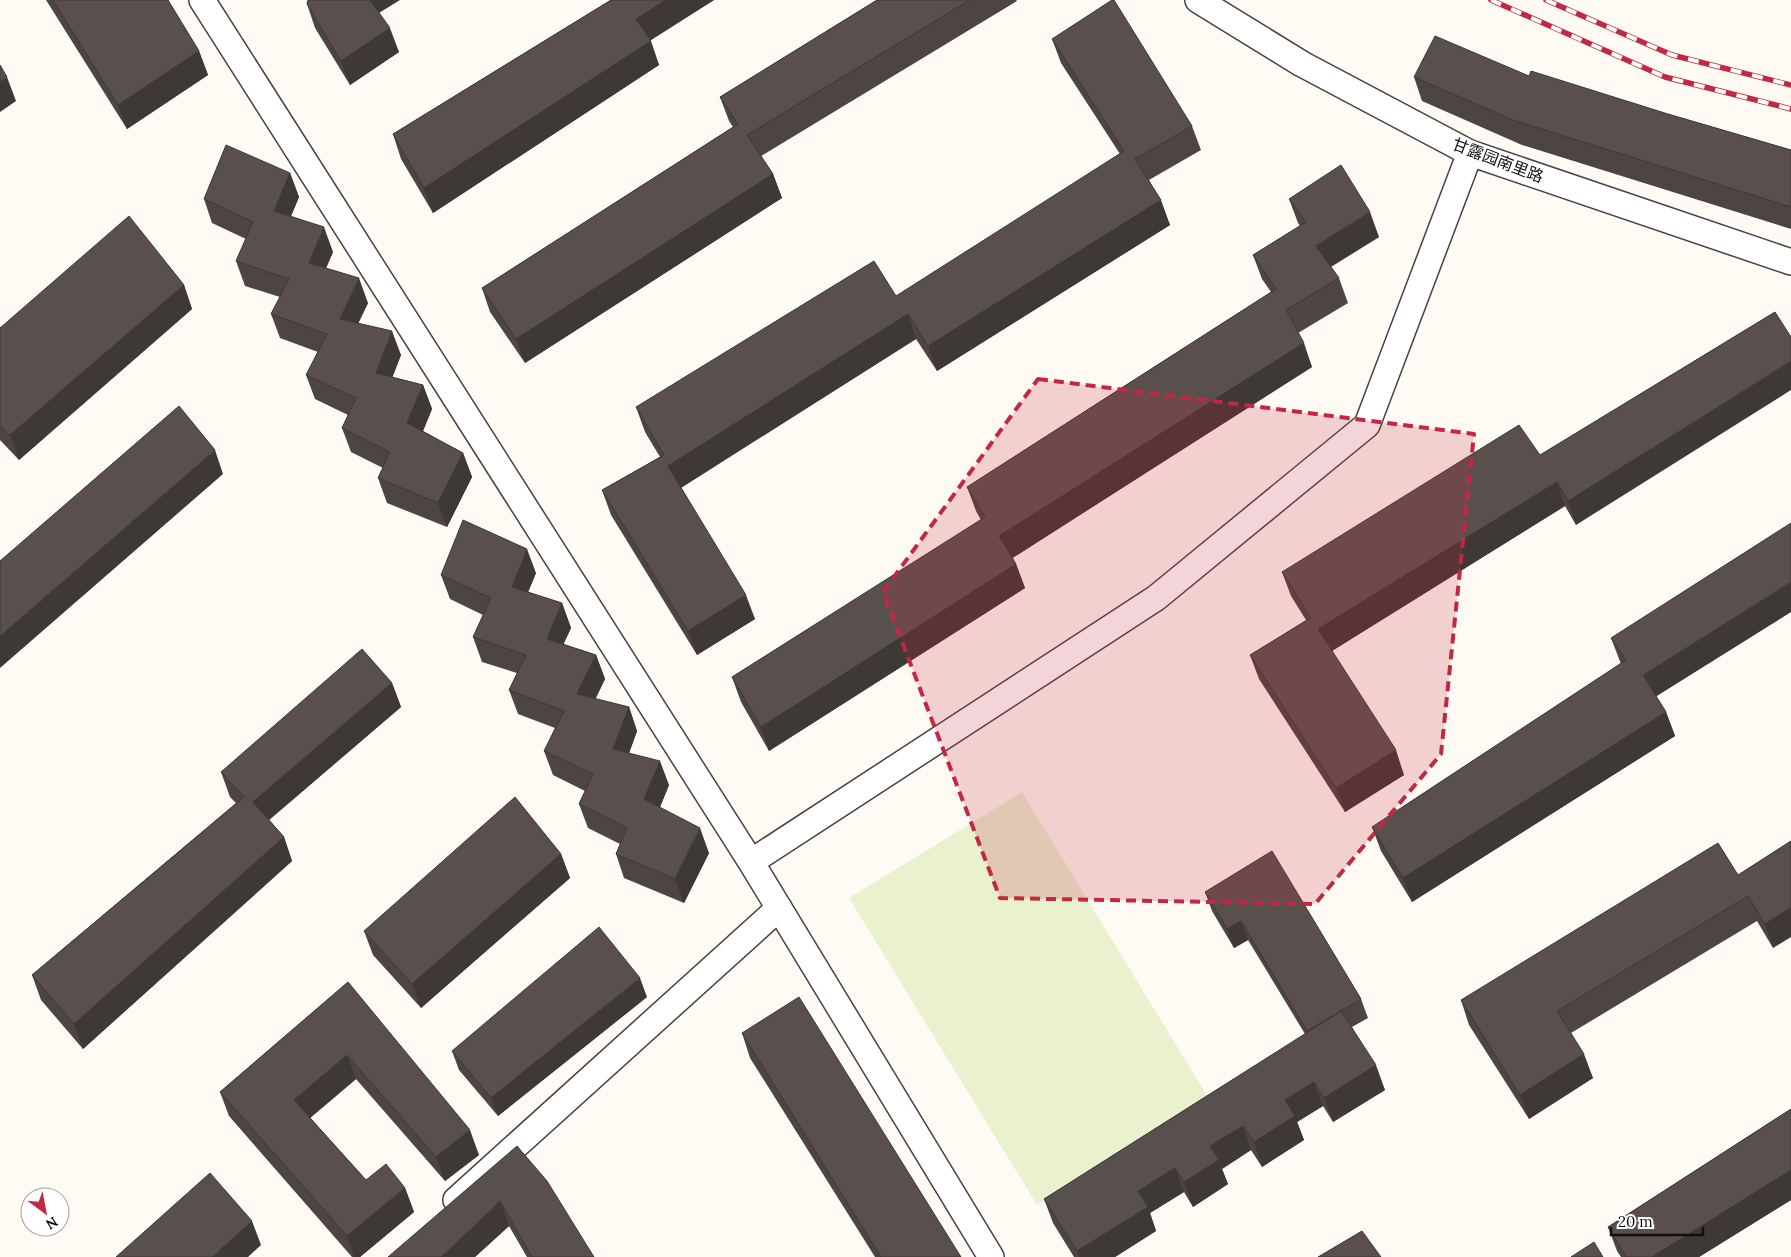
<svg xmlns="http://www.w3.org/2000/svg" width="1791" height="1257" font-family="Lora,'Noto Sans SC',serif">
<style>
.pitch{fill:#e9f1cf}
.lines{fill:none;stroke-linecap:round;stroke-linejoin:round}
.minor-casing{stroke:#434343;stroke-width:28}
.minor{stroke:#fff;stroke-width:25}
.rail-casing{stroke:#c12841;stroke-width:5.5}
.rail{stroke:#fff;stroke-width:4;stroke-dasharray:11;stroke-linecap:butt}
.wall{fill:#4d4542}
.shaded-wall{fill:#3e3836}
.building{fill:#59504d;stroke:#3e3836}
.marked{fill:#c12841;fill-opacity:0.2;stroke:#c12841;stroke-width:4;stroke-dasharray:10 6;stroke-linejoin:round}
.labels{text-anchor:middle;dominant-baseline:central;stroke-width:5;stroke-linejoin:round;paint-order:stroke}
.street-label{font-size:16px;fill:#101010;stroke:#fff}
</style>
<rect width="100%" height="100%" fill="#fffbf4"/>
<path class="pitch" d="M1022 792 1209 1099 1037 1205 849 898Z"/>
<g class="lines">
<g class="minor-casing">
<path id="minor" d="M202 0 751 862 991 1257
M1198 0 1302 64 1470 153 1791 262
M751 862 1156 598 1367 425 1470 153
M456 1200 779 908"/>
</g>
<use href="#minor" class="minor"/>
<g class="rail-casing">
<path id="rail" d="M1491 0 1665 77 1791 109
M1546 0 1672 55 1791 85"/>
</g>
<use href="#rail" class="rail"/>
</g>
<path class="wall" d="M46 0H168L199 51 208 75 127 129Z
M308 0H400L379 13 399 52 350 85 315 28 307 4Z
M611 0H714L650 40 659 65 433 213 401 159 393 134Z
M877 0H1016L1017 1 761 156 773 174 782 198 525 363 490 312 482 288 733 127 729 121 720 97Z
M1052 39 1192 126 1201 150 1149 180 1170 225 937 371 916 339 681 488 755 619 697 655 611 515 602 490 660 457 645 432 636 407 896 296 1120 154 1061 63Z
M1529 76 1668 114 1791 150V229L1522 145 1422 101 1414 77Z
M290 173 299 197 291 216 333 252 326 268 368 303 358 323 401 355 392 377 423 385 432 409 423 431 463 453 472 477 447 527 387 503 378 478 383 468 351 452 342 428 348 415 315 399 306 375 318 352 280 338 271 314 280 297 245 286 236 261 246 239 212 223 204 199Z
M1289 199 1379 237 1331 267 1339 278 1348 303 1298 333 1312 367 1012 558 1016 564 1025 588 769 751 741 702 732 677 981 520 976 511 967 487 1271 292 1262 279 1253 255 1300 226 1298 223Z
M184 285 192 309 19 460 0 440V328Z
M1775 312 1576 525 1565 506 1332 651 1404 775 1345 812 1259 679 1250 655 1306 620 1291 596 1282 572 1540 455Z
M536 573 528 592 562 603 571 628 563 644 596 655 605 679 595 699 629 707 637 731 629 753 669 785 660 807 709 853 684 903 624 878 616 854 620 844 588 828 579 804 585 791 553 775 544 751 555 728 518 714 509 690 517 673 482 662 473 637 483 615 450 599 441 575Z
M1611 638 1656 696 1666 712 1675 736 1412 902 1381 851 1372 827 1621 664Z
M392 683 401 707 269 820 284 837 292 861 83 1049 41 1000 32 975 236 803 230 797 221 772Z
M1791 841 1773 948 1757 921 1571 1033 1593 1078 1529 1119 1469 1025 1461 1000 1738 875Z
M561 854 570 878 421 1008 373 955 364 931Z
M1205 892 1361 999 1368 1018 1352 1027 1385 1090 1333 1122 1323 1106 1297 1122 1304 1140 1262 1167 1251 1150 1222 1169 1228 1184 1193 1207 1184 1192 1150 1213 1156 1231 1115 1257H1074L1053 1223 1044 1199 1305 1034 1248 940 1234 948 1212 911Z
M348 982 479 1155 445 1181 356 1079 310 1118 366 1180 405 1188 414 1212 360 1257H352L229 1116 220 1092Z
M647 997 498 1116 459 1070 452 1051Z
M742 1033 961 1257H875L750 1058Z
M1791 1109V1200L1699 1257H1621L1617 1251 1608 1227Z
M517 1146 594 1257H527L509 1226 475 1257Z"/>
<path class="shaded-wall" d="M368 0H399L373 16Z
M666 0H714L645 44 636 19Z
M390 28 399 52 350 85 341 61Z
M651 41 659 65 433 213 424 188Z
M199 51 208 75 127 129 118 105Z
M7 77 16 101 0 112V82Z
M290 173 299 197 283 235 274 211Z
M773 174 782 198 525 363 516 339Z
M1161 200 1170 225 937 371 928 346Z
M1370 212 1379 237 1325 270 1316 246Z
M324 227 333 252 318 287 309 263Z
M359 278 368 303 349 343 340 319Z
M184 285 192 309 19 460 10 435Z
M908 314 916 339 677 490 668 466Z
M392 331 401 355 385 397 376 373Z
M1304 343 1312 367 1008 561 999 536Z
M1791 361V390L1576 525 1568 501Z
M423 385 432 409 416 448 407 423Z
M215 450 223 474 0 668V636Z
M463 453 472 477 447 527 438 503Z
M1557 482 1565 506 1327 654 1318 629Z
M527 549 536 573 520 611 512 587Z
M1016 564 1025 588 769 751 761 727Z
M1791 582V612L1652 699 1643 675Z
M746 595 755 619 697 655 688 631Z
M562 603 571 628 555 663 547 639Z
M596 655 605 679 586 719 577 694Z
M392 683 401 707 262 826 253 802Z
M629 707 637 731 622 773 613 749Z
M1666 712 1675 736 1412 902 1403 878Z
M1396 750 1404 775 1345 812 1336 788Z
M660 761 669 785 653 824 644 799Z
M700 828 709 853 684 903 675 879Z
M284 837 292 861 83 1049 74 1024Z
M561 854 570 878 421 1008 412 984Z
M1791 907V937L1773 948 1765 924Z
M1241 921 1248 940 1234 948 1227 929Z
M640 978 647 997 498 1116 491 1098Z
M1584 1054 1593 1078 1529 1119 1520 1095Z
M347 1055 356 1079 303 1124 294 1100Z
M1376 1065 1385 1090 1333 1122 1324 1098Z
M1314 1082 1323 1106 1297 1122 1304 1140 1262 1167 1254 1142 1285 1100Z
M1243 1126 1251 1150 1222 1169 1228 1184 1193 1207 1184 1182 1210 1146Z
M470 1130 479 1155 445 1181 436 1157Z
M1175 1168 1184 1192 1150 1213 1156 1231 1115 1257H1079L1077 1251 1138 1191Z
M1791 1170V1200L1699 1257H1652Z
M405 1188 414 1212 360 1257H354L347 1236Z
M500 1201 509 1226 475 1257H441Z
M252 1221 261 1245 248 1257H212Z"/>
<path class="building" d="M53 0H168L199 51 118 105Z
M308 0H370L390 28 341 61 307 4Z
M611 0H666L636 19 651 41 424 188 393 134Z
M877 0H970L747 135 773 174 516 339 482 288 738 124 720 97Z
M1112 0H1114L1192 126 1135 159 1161 200 928 346 908 314 668 466 746 595 688 631 602 490 664 455 636 407 874 261 896 296 1124 151 1052 39Z
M1435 36 1529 76 1531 71 1668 114 1791 150V207L1513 120 1414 77Z
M0 65 7 77 0 82Z
M226 145 290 173 274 211 324 227 309 263 359 278 340 319 392 331 376 373 423 385 407 423 463 453 438 503 378 478 390 452 342 428 356 398 306 375 327 334 271 314 289 279 236 261 253 222 204 199Z
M1341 165 1370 212 1316 246 1339 278 1286 310 1304 343 999 536 1016 564 761 727 732 677 985 517 967 487 1276 289 1253 255 1306 222 1289 199Z
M129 216 184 285 10 435 0 425V328Z
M1775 312 1791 337V361L1568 501 1557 482 1318 629 1396 750 1336 788 1250 655 1311 618 1282 572 1519 425 1540 455Z
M179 406 215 450 0 636V561Z
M463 520 527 549 512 587 562 603 547 639 596 655 577 694 629 707 613 749 660 761 644 799 700 828 675 879 616 854 627 828 579 804 593 774 544 751 564 711 509 690 526 655 473 637 491 598 441 575Z
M1791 523V582L1643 675 1666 712 1403 878 1372 827 1626 660 1611 638Z
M362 649 392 683 253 802 284 837 74 1024 32 975 244 797 221 772Z
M515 797 561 854 412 984 364 931Z
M1791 841V907L1765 924 1748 896 1557 1011 1584 1054 1520 1095 1461 1000 1718 843 1738 875Z
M1272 851 1361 999 1307 1031 1241 921 1227 929 1205 892Z
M599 927 640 978 491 1098 452 1051Z
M348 982 470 1130 436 1157 347 1055 294 1100 366 1180 386 1164 405 1188 347 1236 220 1092Z
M799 997 961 1257H881L742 1033Z
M1341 1011 1376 1065 1324 1098 1314 1082 1285 1100 1295 1116 1254 1142 1243 1126 1210 1146 1219 1160 1184 1182 1175 1168 1138 1191 1148 1207 1077 1251 1044 1199Z
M1791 1109V1170L1652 1257H1626L1608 1227Z
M517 1146 547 1181 594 1257H532L500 1201 441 1257H388Z
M210 1173 252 1221 212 1257H116Z
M1362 1231 1381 1257H1318Z
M1594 1242 1603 1257H1571Z"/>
<path class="marked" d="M1038 379 1474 434 1441 754 1315 904 1000 898 883 592Z"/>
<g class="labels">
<g class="street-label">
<text transform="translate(1498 160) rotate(21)">甘露园南里路</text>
</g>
</g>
<g transform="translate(45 1212) rotate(148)"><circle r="24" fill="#ffffff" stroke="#9f9f9f"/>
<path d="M0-4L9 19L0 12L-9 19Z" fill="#c12841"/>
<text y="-8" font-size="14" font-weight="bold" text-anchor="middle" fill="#101010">N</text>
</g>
<path d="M1611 1227v8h92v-8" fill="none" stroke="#101010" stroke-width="2.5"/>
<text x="1618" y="1227" font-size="15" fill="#101010" stroke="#ffffff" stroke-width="4" paint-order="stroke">20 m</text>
</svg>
